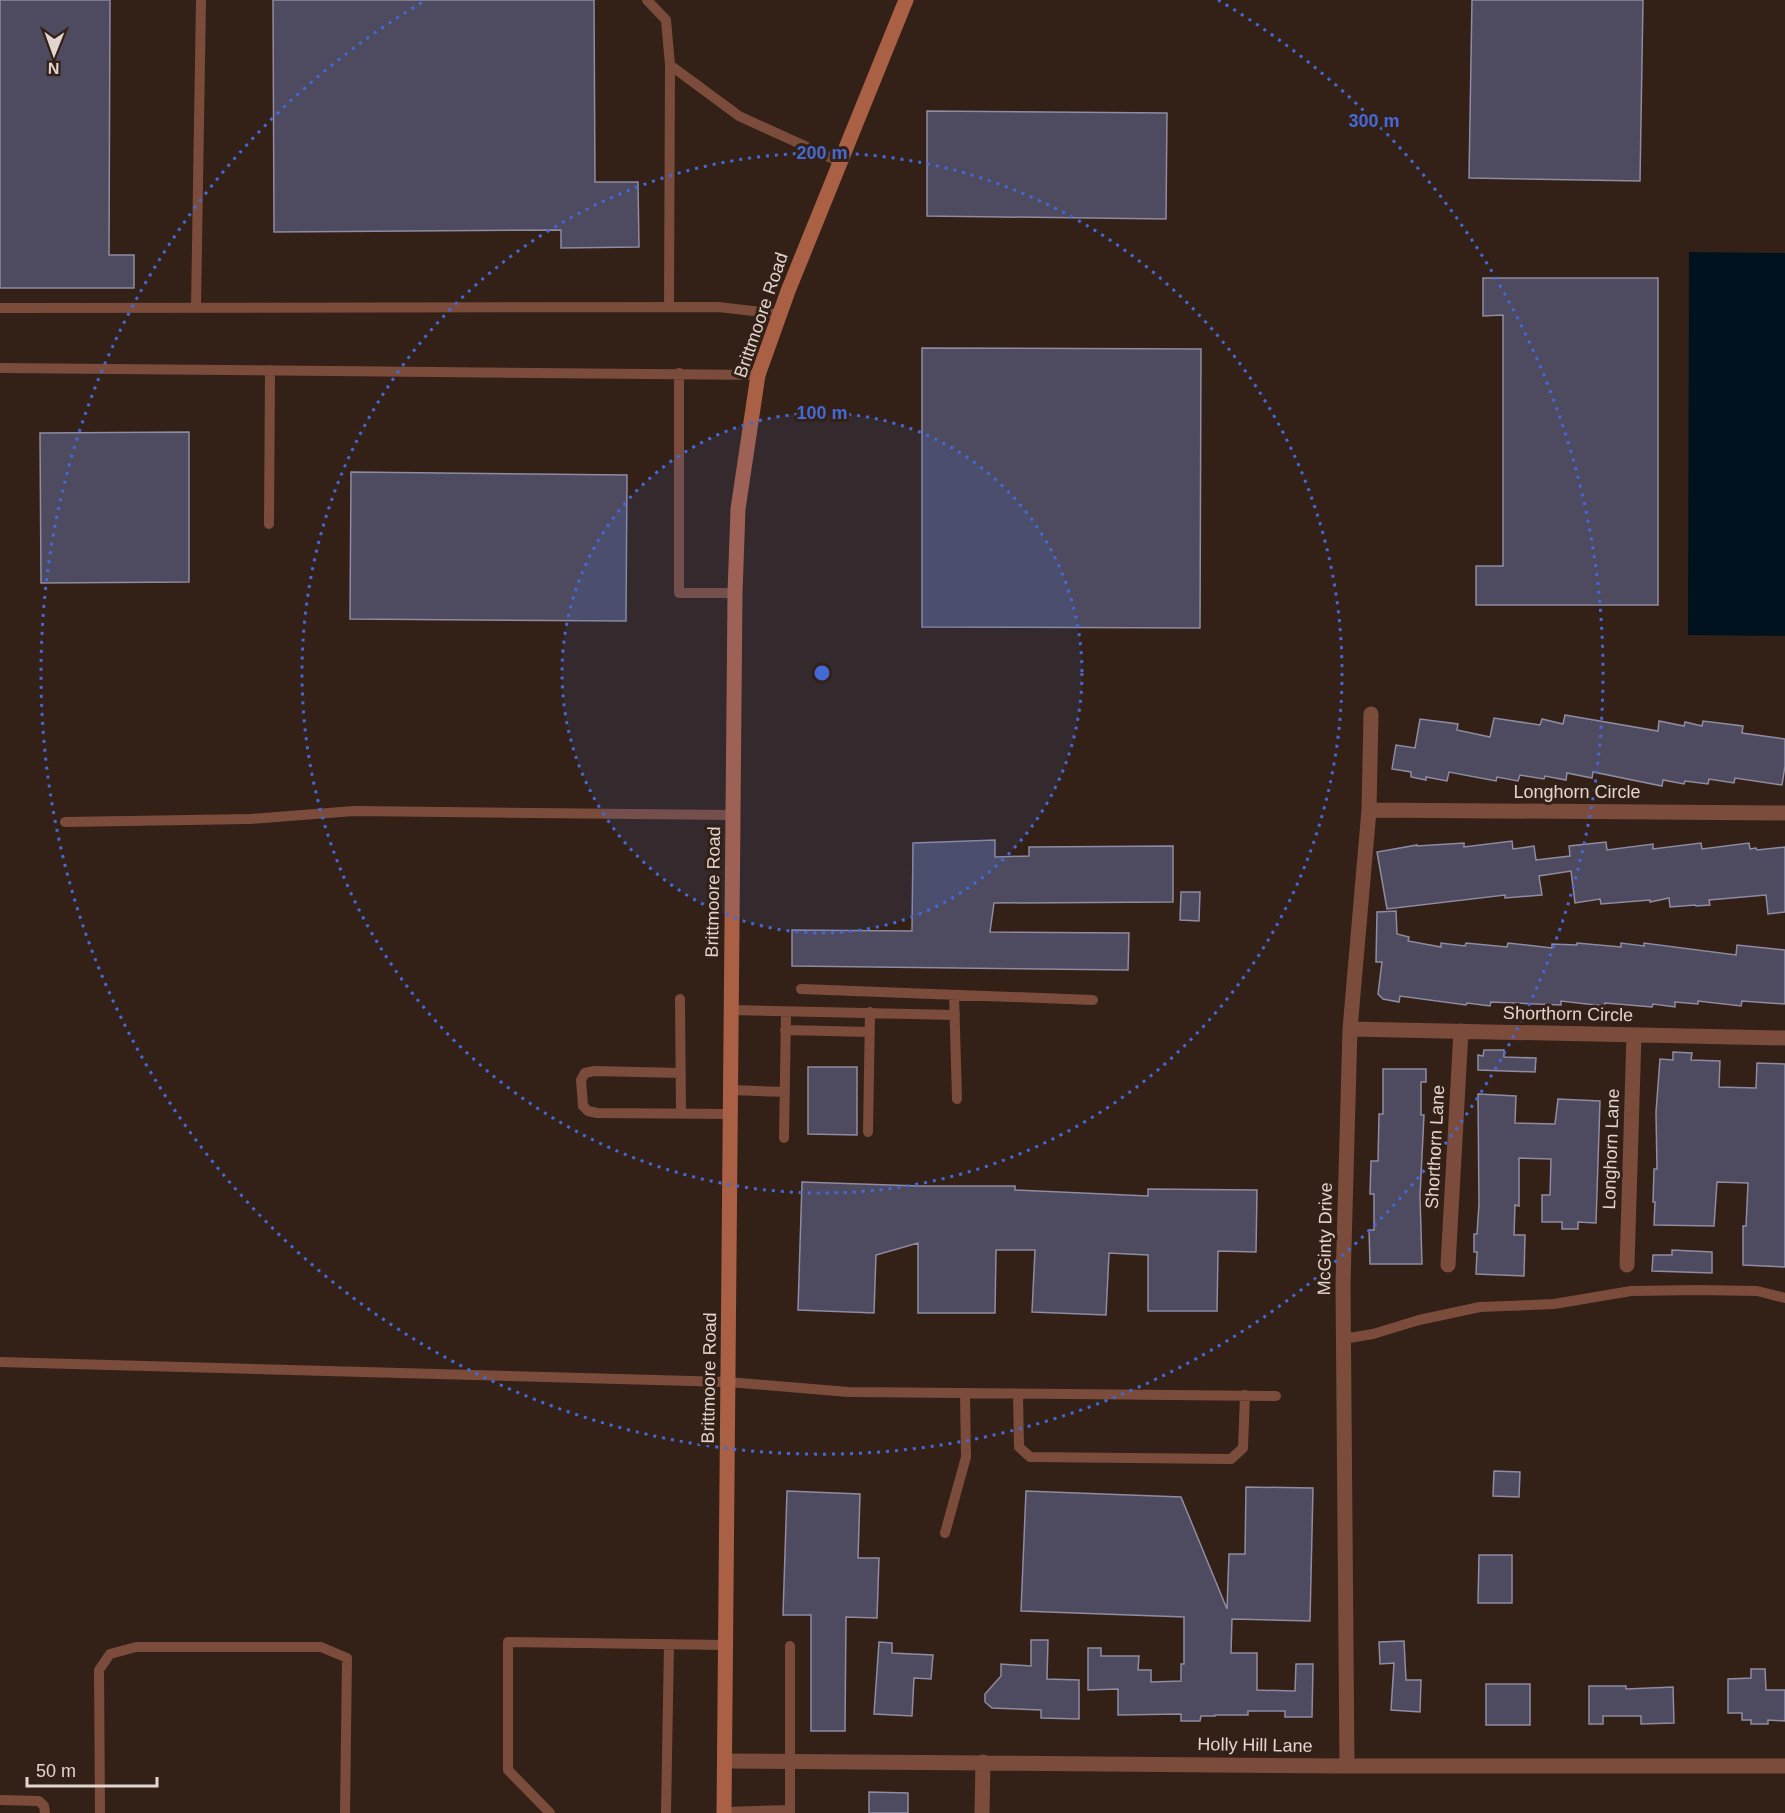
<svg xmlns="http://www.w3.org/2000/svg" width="1785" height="1813" font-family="Arial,sans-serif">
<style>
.water{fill:#00121d}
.building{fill:#4e4a5f;stroke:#8f8ba2;stroke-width:1.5}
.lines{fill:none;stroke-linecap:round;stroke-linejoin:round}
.lane{stroke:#7b4c3b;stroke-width:10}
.street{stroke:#7b4c3b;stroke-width:15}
.secondary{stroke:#aa6045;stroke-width:15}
.ring{fill:none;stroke:#4469d6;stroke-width:3;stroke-dasharray:3 6}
.labels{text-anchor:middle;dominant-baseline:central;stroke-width:6;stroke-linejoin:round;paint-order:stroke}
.street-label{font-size:18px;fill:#e2d5cf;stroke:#332016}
.centre{fill:#4469d6;stroke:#332016;stroke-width:3}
.ring-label{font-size:18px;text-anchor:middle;font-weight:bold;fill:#4469d6;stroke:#332016;stroke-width:6;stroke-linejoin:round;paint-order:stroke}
</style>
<rect width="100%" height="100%" fill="#332016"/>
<path class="water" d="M1689 252 1785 253V636L1688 635Z"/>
<path class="building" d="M0 0H110L109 255H134V288H0Z
M273 0H594L595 182H638L639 247 561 248V230L274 232Z
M1472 0H1643L1640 181 1469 178Z
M927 111 1167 113 1166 219 927 216Z
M1483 278H1658V605H1476V566H1503V315L1483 316Z
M922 348 1201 349 1200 628 922 627Z
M189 432V582L41 583 40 433Z
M351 472 627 475 626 621 350 619Z
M1565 715 1658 731 1659 721 1684 726 1685 722 1702 726 1703 721 1743 726 1742 733 1785 739V766L1782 785 1735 778 1734 783 1709 779 1708 784 1685 781 1684 784 1663 780 1662 786 1593 772 1592 778 1567 773 1566 780 1545 776 1544 779 1520 775 1518 781 1497 777 1496 781 1449 772 1447 781 1426 777V780L1411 777V772L1392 769 1396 745 1415 748 1420 719 1458 724 1457 730 1490 737 1494 718 1540 725 1542 719 1563 724Z
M995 840V857L1029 856V847L1173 846V902L994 903 990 932 1129 933 1128 970 792 966V930L912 931 913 843Z
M1512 841 1513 849 1534 846 1536 860 1570 856 1569 846 1606 842 1607 850 1653 844V849L1701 843 1702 849 1749 843 1750 849 1756 848 1757 850 1785 847V912L1768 914 1766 895 1709 900 1710 905 1696 906 1695 905 1670 907 1669 898 1650 902V900L1601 904 1600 899 1575 903 1571 871 1539 876 1542 895 1505 898V895L1387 909 1377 852 1417 845V846L1464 843V847Z
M1181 892H1200L1199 921 1180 920Z
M1396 911 1397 934 1409 937 1408 941 1441 947V943L1465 946 1466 943 1507 947 1508 943 1552 948V944L1577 945V943L1621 947V943L1644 946V943L1736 955 1737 945 1785 950V1004L1742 1001 1741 1006 1698 1001V1004L1675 1002V1007L1653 1004 1652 1007 1605 1003 1604 1006 1561 1001V1005L1491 1002 1490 1006 1467 1003 1466 1005 1400 996 1399 1002 1383 999 1378 994 1382 962H1376L1377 912Z
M1484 1050H1504V1057L1536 1058 1535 1072 1478 1070V1055L1483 1056Z
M1673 1052 1692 1053 1691 1060 1720 1061 1719 1087 1756 1088 1757 1063 1785 1064V1267L1743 1265V1226H1746L1748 1183 1717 1182 1714 1226 1654 1225 1655 1202H1653L1654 1169H1657L1656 1112 1660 1059 1673 1060Z
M808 1067H857V1135L808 1134Z
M1383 1069H1426V1082H1421V1115H1424L1420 1196 1422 1264H1370L1369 1230H1374V1194H1370L1371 1161H1378L1379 1114H1383Z
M1478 1094 1516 1096 1515 1123 1555 1124 1558 1099 1600 1101 1596 1223 1578 1222V1229H1562V1222H1542V1195H1550L1551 1159 1519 1158V1206L1515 1205 1514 1235H1525L1524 1276 1476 1274 1477 1252H1474V1234H1477L1479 1204Z
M802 1182 919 1186H1015V1190L1148 1196V1189L1257 1190 1256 1252 1218 1251 1217 1311H1148V1255L1109 1253 1106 1315 1032 1312 1035 1250H996L995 1313H918V1243L876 1255 874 1313 798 1310Z
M1672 1250 1712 1252V1273L1652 1271 1653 1255H1672Z
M1494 1471 1520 1472 1519 1497 1493 1496Z
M1246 1487 1313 1488 1310 1621 1232 1619 1231 1653H1257V1690L1295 1691 1296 1664H1313L1312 1717H1285V1711H1248V1715H1215V1716H1201L1200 1721H1181V1714L1118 1715V1689L1088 1690V1648H1101V1656H1139L1138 1670H1151V1682L1181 1681V1664H1184V1617L1021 1611 1026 1491 1181 1497 1227 1609 1229 1554H1245Z
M787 1491 860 1494 858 1558H879L877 1618 846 1617 845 1731H811V1615H783Z
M1479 1555H1512V1603H1478Z
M1031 1640H1048L1047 1679 1079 1680V1719L1041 1718V1710L992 1708 985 1702V1694L1001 1676V1664L1031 1666Z
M1404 1641 1406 1680H1421L1420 1712 1391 1710 1394 1663 1380 1664 1379 1642Z
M879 1642 892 1643V1653L933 1655 931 1679 914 1678 912 1716 874 1714Z
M1751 1669H1765L1766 1690H1785V1721L1768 1720V1724H1751V1720H1742V1713H1728V1679L1751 1678Z
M1486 1684H1530V1725H1486Z
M1589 1686H1626V1689L1673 1687 1674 1723 1641 1724V1716H1603V1724H1589Z
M869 1792 908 1793V1813H869Z"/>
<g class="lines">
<path class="lane" d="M647 0 666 20 670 65 739 116 840 162
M196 307 201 0
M669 307 670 65
M0 308 718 307 779 314
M0 368 758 375
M679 373V593H735
M269 524 270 370
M65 822 250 819 354 811 733 815
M801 989 1093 1000
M954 995 957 1099
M680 999 681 1113
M731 1010 955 1015
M785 1030 870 1032
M681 1073 594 1071 585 1073 581 1080 583 1106 588 1111 597 1113 731 1114
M731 1090 785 1092
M868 1132 870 1012
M784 1138 786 1012
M1343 1339 1373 1334 1419 1320 1480 1307 1554 1304 1631 1291 1698 1290 1757 1291 1785 1298
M0 1362 728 1382 848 1392 1276 1396
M1018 1394 1019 1447 1030 1457 1231 1459 1243 1448 1245 1395
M945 1533 966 1457 965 1394
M790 1646V1813
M0 1800 39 1801 44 1806 45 1813
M724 1812 790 1810
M100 1813 99 1670 110 1654 136 1647H321L347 1658 345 1813
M550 1813 508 1770V1642L726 1645
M666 1813 669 1644"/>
<path class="street" d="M1369 810 1785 813
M1350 1029 1785 1038
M1448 1265 1461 1031
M1627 1265 1634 1035
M725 1761 1347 1766H1785
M1347 1766 1343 1284 1350 1029 1369 810 1371 714
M982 1813 983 1762"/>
<path class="secondary" d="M724 1813 735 593 738 509 758 375 788 291 906 0"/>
</g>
<circle cx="822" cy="673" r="260" fill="#4469d6" fill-opacity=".12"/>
<g class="ring">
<circle cx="822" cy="673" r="260"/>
<circle cx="822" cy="673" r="520"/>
<path d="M1218 0A781 781 0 1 1 426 0"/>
</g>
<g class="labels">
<g class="street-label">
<text transform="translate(761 315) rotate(-71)">Brittmoore Road</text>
<text x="1577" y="792">Longhorn Circle</text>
<text transform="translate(713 892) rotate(-89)">Brittmoore Road</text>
<text transform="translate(1568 1014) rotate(1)">Shorthorn Circle</text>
<text transform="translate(1435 1147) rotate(-87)">Shorthorn Lane</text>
<text transform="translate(1611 1149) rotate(-88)">Longhorn Lane</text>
<text transform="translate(1325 1239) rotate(-89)">McGinty Drive</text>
<text transform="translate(709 1378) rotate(-89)">Brittmoore Road</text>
<text transform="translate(1255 1745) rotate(1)">Holly Hill Lane</text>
</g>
</g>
<circle cx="822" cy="673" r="9" class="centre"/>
<g class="ring-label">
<text x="1374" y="127">300 m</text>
<text x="822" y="159">200 m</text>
<text x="822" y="419">100 m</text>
</g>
<g transform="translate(54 54) rotate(181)" stroke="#332016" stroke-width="4.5" paint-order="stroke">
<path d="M0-4.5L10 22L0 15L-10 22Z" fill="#e2d5cf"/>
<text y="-9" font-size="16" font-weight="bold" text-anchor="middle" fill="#e2d5cf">N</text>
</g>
<path d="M27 1777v9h130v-9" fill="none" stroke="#e2d5cf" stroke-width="3"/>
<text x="36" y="1777" font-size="18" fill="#e2d5cf" stroke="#332016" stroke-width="4.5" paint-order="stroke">50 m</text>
</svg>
